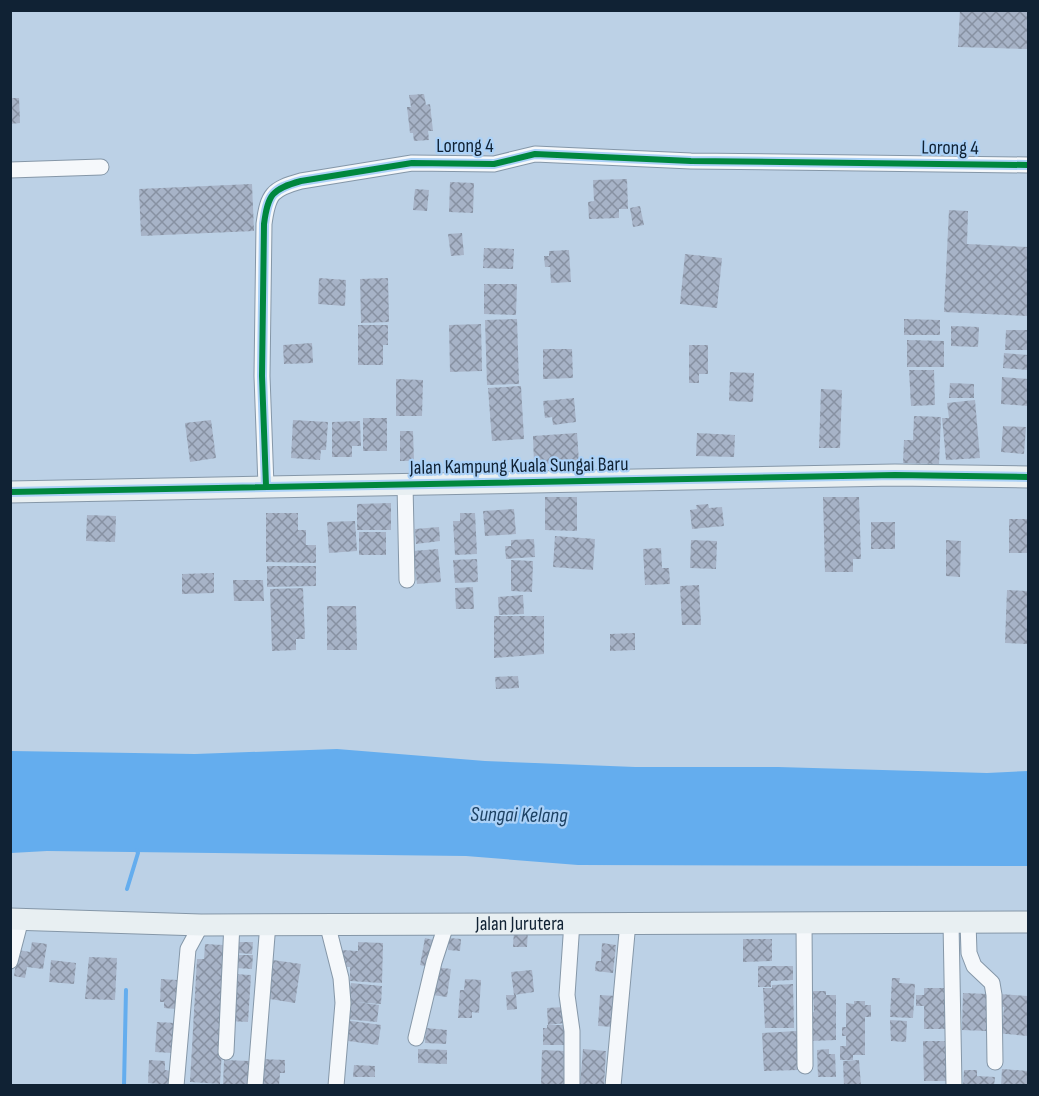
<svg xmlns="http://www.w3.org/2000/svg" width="1039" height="1096" font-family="'Sofia Sans Condensed',sans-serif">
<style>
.water{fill:#64adee}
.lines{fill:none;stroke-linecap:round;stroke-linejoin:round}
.stream{stroke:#64adee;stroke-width:4}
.building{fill:url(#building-cross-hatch)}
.street-casing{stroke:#8597a8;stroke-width:17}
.secondary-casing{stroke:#8597a8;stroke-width:23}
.street{stroke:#f5f8fb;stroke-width:15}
.secondary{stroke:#e8eff2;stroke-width:21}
.cycleway-casing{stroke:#abd1f7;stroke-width:10}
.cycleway{stroke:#00873e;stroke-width:6}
.labels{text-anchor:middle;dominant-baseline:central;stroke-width:4.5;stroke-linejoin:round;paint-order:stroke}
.street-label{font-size:20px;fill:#102234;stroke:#abd1f7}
.water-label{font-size:21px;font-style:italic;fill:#1d4264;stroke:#abd1f7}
</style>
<defs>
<pattern id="building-cross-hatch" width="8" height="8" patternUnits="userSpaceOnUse" patternTransform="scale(1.5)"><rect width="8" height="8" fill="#a7b3c7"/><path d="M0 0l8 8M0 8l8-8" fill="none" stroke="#8791a2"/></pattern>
</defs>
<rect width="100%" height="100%" fill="#bcd1e6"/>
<path class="water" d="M337 749 485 761 635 767H778L987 773 1028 771V866L578 865 466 856 47 851 11 853V751L195 754Z"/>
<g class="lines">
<path class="stream" d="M127 889 138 853 137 850
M124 1086 126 990"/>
</g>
<path class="building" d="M960 10H1028V49L958 47Z
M424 94 426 105 430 104 433 131H428L429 140 414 141 413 133H410L407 107H411L409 95Z
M10 98H19L20 123 10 124Z
M627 179 628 209H619V218L589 219 588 202 594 201 593 180Z
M450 182 474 183 473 213 449 212Z
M252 184 254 231 141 236 139 189Z
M415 189 429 190 427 211 413 210Z
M640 206 644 225 633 227 630 208Z
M949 210 968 211 967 244 1028 247V316L944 312Z
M462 233 464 255 451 256 448 234Z
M484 248 514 249 513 269 483 268Z
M569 250 571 282 551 283 550 267H545L544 256H549V251Z
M685 254 722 258 717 308 680 304Z
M319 278 346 280 345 306 318 304Z
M388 278 389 322 361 323 360 279Z
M484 284H517L516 315 484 314Z
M517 319 519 384 487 385 485 320Z
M904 319 940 320V335H904Z
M481 324 482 371 450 372 449 325Z
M358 325H388V345H383V365H358Z
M951 326 979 327 978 347 951 346Z
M1006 330H1028V350H1005Z
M907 340 944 341V367H907Z
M312 343 313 363 284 364 283 345Z
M689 345H708V374H699V383H689Z
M543 349H572L573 378 543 379Z
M1004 353 1028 355V370L1003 368Z
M909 370H934L935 405 911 406Z
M730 372 754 373 753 402 729 401Z
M1002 377 1028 379V406L1001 404Z
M396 379 423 380 422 416H396Z
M950 383 974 384V398H949Z
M521 386 524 439 492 441 488 388Z
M821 389 842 390 840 448H819Z
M574 398 576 422 553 425 552 417 545 418 543 401Z
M975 400 980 458 946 460 942 418H949L947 403Z
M914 416 941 417 939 464 903 463 904 440H913Z
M363 418H387V451H363Z
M211 420 216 458 190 462 185 423Z
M293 420 328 422 326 450H321L320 460 291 458Z
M360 421 361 446H352V457H332V422Z
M1003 426 1026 427 1024 454 1001 452Z
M400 431H413L414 461H400Z
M577 433 579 462 534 464 533 436Z
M697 433 735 435 734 457 696 456Z
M545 497H577V531L545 530Z
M823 497H859L861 559H853V572H825Z
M391 503V530H357V504Z
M708 504 709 508 722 507 724 526 692 529 690 510 697 509 696 505Z
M514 509 516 534 485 536 483 511Z
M266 513H298V530H306V545H316V563L266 562Z
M460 513H475L477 554 455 555 453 521H460Z
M87 515 116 516 115 542 86 541Z
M1009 519H1028V553H1009Z
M355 521 357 551 329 553 327 522Z
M871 522H895V549H871Z
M439 527 440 541 416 544 415 529Z
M359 532H386V555H359Z
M555 536 595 539 593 570 553 567Z
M534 539 535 557 506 559 505 546H511V540Z
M691 540 717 541 716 569 690 568Z
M946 540 961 541 960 577 946 576Z
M661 548 662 568H669L670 584 645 585 643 549Z
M438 549 441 582 417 584 413 551Z
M477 559 478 582 455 583 453 560Z
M511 560 533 561 532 592 511 591Z
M267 566H316V586L267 587Z
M214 573V593L182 594V574Z
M233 580H263L264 601H234Z
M699 585 701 625H682L680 586Z
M473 587 474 609H456L455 588Z
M303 588 305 639H296V650L272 651 270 589Z
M1007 590 1028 591V644L1005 643Z
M523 595 524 614 499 615 498 597Z
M327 606H356L357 650H327Z
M494 616H544V654L494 658Z
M635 633V650L610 651V634Z
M518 676 519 688 496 689 495 677Z
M514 929 528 930 527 947H513Z
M425 938 438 941 432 968 420 965Z
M449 938 461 939 460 951 448 950Z
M743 939H772V961L743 962Z
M32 942 47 944 43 969 27 967 25 978 14 976 18 950 30 952Z
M237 942H253L252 954 237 953Z
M358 942 383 943 382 983 350 981V967H341V950L358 951Z
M602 943 616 945 613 973 595 971 596 961H601Z
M205 944 223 945 222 960 227 961 220 1084 190 1082 197 959H204Z
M236 955H253L252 969 236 968Z
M89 957 117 958 115 1000 85 999Z
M51 960 76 963 74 984 49 982Z
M273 960 301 964 295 1003 270 999Z
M758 966H793V980L771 981V987H758Z
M436 967 451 969 447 997 432 995Z
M532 970 534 992 514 995 511 972Z
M234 974 251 975 248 1022 231 1021Z
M892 978H900L899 983 915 984 913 1018 890 1017Z
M161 979 177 980 176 1009 164 1008V1002H160Z
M465 979 481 980 479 1013 472 1012V1018H458L460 990H464Z
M351 983 382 986 381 1004 356 1002 379 1005 377 1022 345 1019Z
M793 984 794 1028H765L763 988H772V985Z
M924 988H952V1029H924V1006H916V995H924Z
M813 991H826V995H836V1040L809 1041 808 1013 814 1012Z
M963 993 989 994 987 1031 962 1030Z
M998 994 1028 996V1036L996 1033 997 1019H1003L1004 1007H997Z
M506 995H516L517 1009 507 1010Z
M600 995 616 996 614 1027 598 1026Z
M854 1001H865V1005H871V1017H865V1055H853V1060H840V1046H846V1036H842V1027H846V1003L854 1004Z
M564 1007 565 1023 548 1025 547 1008Z
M344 1020 381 1025 378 1045 341 1040Z
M890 1020 907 1021 906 1042 891 1041Z
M157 1022 175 1023 173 1053 155 1052Z
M547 1025H565V1045H543V1028H547Z
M426 1028 447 1030 446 1044 425 1043Z
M797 1031 798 1070 764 1071 762 1033Z
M923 1041H952L953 1081H924Z
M418 1049 447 1050V1064L418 1063Z
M583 1049 606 1051 604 1086H580Z
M829 1049V1054H835L836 1077H818L817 1050Z
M542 1050 566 1051 565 1086H541Z
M260 1059 285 1060V1073H280L279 1086H260Z
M149 1060 165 1061V1070L171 1071 170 1085 148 1083Z
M224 1060 249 1061 248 1086H223Z
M859 1060 861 1086H844L843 1061Z
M354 1065 375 1066V1077H353Z
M1002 1069 1028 1071V1086H1001Z
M964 1070H977V1076L995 1077 994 1086H963Z"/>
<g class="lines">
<g class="street-casing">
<path id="street" d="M10 170 101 167
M405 484 407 580
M266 486 262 376 264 224C268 194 272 189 301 181L412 163 494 164 535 154 691 161 1028 165
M572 922 567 995 572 1031V1086
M804 922 805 1066
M951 922 954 1086
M968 922 969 953 974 966 992 983 994 995 995 1062
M327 923 341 978 343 1003 336 1086
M10 961 21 919
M416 1038 434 962 447 922
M226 1052 232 923
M176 1086 188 949 201 925
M255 1086 268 923
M613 1086 628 922"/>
</g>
<g class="secondary-casing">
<g id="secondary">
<path d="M10 492 895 475 1028 477"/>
<path id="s1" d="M10 919 201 925 1028 922"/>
</g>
</g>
<use href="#street" class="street"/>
<use href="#secondary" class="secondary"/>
<g class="cycleway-casing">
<path id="cycleway" d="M266 486 262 376 264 224C268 194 272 189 301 181L412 163 494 164 535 154 691 161 1028 165
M10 492 895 475 1028 477"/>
</g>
<use href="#cycleway" class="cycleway"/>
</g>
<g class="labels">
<g class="street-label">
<text x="465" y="146">Lorong 4</text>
<text transform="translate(950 148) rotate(1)">Lorong 4</text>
<text transform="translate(519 466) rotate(-1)">Jalan Kampung Kuala Sungai Baru</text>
<text stroke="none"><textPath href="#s1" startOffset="510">Jalan Jurutera</textPath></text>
</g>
<g class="water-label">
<text transform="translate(519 815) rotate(1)">Sungai Kelang</text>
</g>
</g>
<rect width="1039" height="1096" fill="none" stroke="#102234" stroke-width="24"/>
</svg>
